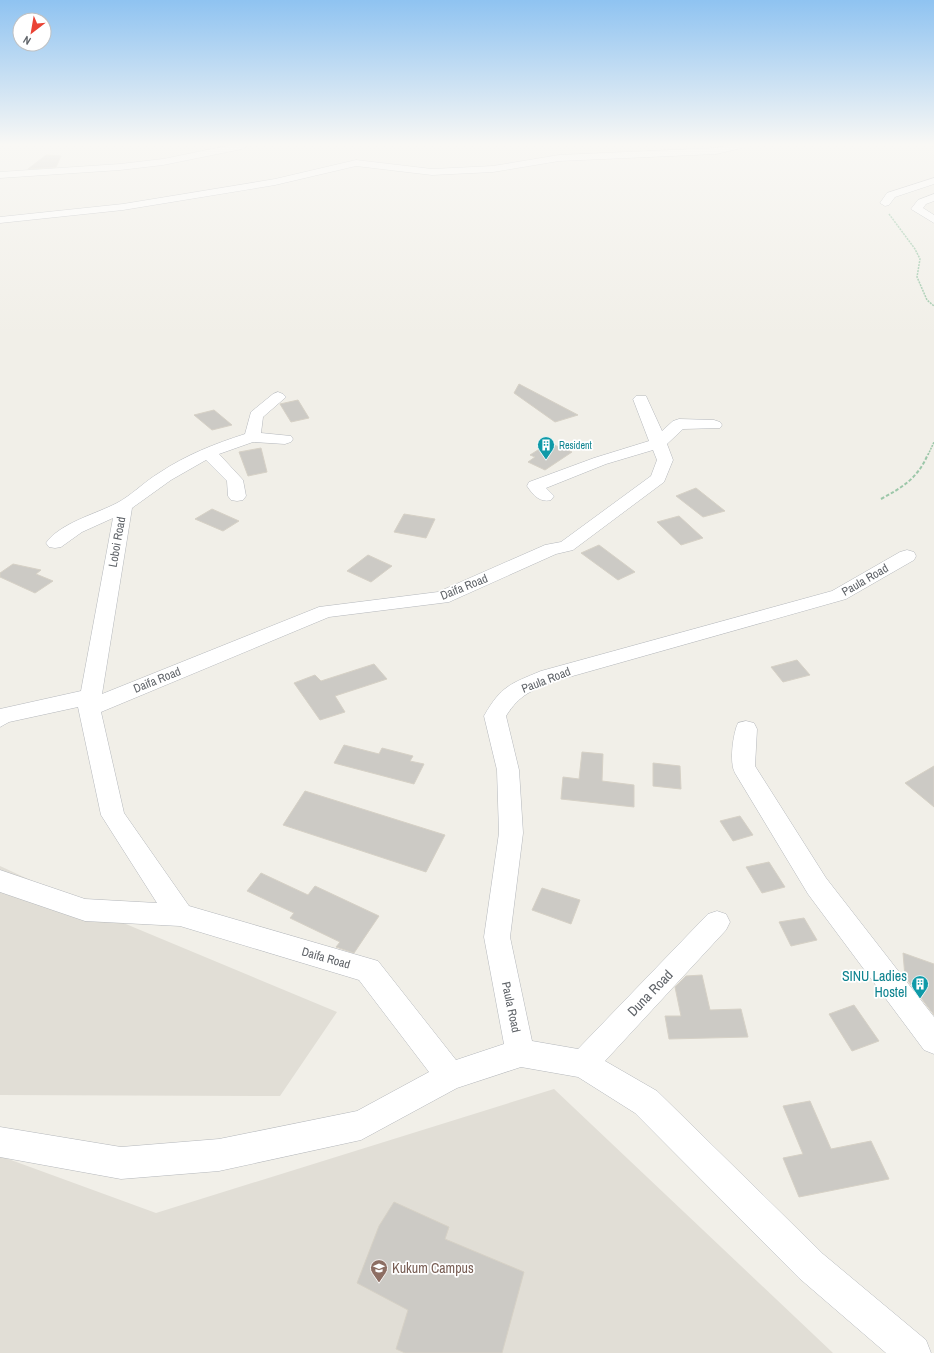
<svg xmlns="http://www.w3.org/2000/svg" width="934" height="1353" font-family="'Archivo Narrow',sans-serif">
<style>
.education{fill:#e1ded6}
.building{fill:#cccac5;stroke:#d6d1c6}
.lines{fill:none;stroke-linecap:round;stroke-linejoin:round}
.street-casing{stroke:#b5b8bc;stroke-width:1}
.path-far1{stroke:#9cc7a9;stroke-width:1.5;stroke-dasharray:2 1;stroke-linecap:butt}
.path{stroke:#9cc7a9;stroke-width:2;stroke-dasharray:3.5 2;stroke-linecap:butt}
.street{fill:#fff;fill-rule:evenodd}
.labels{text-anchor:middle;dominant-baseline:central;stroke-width:3.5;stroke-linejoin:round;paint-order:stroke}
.far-culture-label{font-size:10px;fill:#0d838f;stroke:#fff;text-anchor:start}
.street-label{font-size:12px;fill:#5f6368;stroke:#fff}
.near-culture-label{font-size:14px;fill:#0d838f;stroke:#fff;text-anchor:end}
.near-street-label{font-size:14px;fill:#5f6368;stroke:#fff}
.near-education-label{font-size:14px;fill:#785e54;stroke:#fff;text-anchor:start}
</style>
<rect width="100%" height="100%" fill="#f1efe8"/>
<path class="education" d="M0 866 121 922 337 1012 280 1096 0 1095Z
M554 1089 833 1353H0V1156L156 1213Z"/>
<path class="building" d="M46 155 61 156 56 167 28 169Z
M519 384 578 415 555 422 514 393Z
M298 400 309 418 291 422 280 404Z
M214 410 232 425 212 430 194 415Z
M549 443 572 452 545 470 528 462 535 457 530 455Z
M261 448 267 472 248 476 239 452Z
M696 488 725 511 703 517 676 496Z
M212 509 239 521 223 531 195 519Z
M404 514 435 519 426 538 394 532Z
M679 516 703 538 681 545 657 522Z
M599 545 635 572 618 580 581 553Z
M368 555 392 566 371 582 347 571Z
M13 564 41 570 36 574 53 581 35 593 0 577V573Z
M797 660 810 675 783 682 771 667Z
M374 664 387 679 335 696 345 712 320 720 294 683 315 675 321 681Z
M344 745 379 754 382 748 413 756 410 761 424 764 414 784 334 763Z
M582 752 603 754 602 781 634 785V807L561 799 563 777 579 779Z
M653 763 680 766 681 789 653 786Z
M934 766V807L905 783Z
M305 791 445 835 426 872 283 825Z
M740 816 753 835 733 841 720 821Z
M769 862 785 887 762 893 746 867Z
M261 873 308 895 315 886 379 916 354 953 336 947 340 942 290 918 294 913 247 891Z
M542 888 580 900 571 924 532 910Z
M804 918 817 940 791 946 779 922Z
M903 953 934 964V1015L905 977Z
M702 975 710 1010 741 1009 748 1037 669 1039 665 1016H681L675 987 686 976Z
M854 1005 879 1041 852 1051 829 1014Z
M810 1101 831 1149 871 1141 889 1179 799 1197 783 1158 803 1154 783 1106Z
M394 1202 449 1227 445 1239 524 1272 502 1353H405L396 1349 408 1310 357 1283 379 1226Z"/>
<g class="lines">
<g class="street-casing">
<path id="street" d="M227 146H247L242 149 163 165 120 170 0 178V172L120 164 163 159Z
M725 146H744L742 148 716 154 559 161 493 172 432 175 356 166 275 185 123 210 0 223V217L123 204 275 179 356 160 432 169 493 166 559 155 716 148Z
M934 178V184L895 197 889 205 885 206 880 203 887 193Z
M934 194V201L926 204 923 208 934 215V223L911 209 918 200Z
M278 392 283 394 286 397 263 417 261 433 291 436 293 439 291 442 285 444 253 442 219 454 243 480 246 496 243 500 237 501 231 500 228 496 227 481 206 460 171 480 132 508 102 694 319 607 438 592 545 545 561 542 651 476 657 460 653 450 606 464 546 488 554 496 551 500C540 503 533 495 527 486L529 482 594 458 649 441 633 399 636 396H646L662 431 673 421 679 419 714 420 720 422 722 425 720 428 683 429 667 444 673 460 664 482 573 550 556 554 449 602 329 617 101 712 124 813 189 906 378 961 456 1060 504 1044 484 937 499 833 497 770 484 716C501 686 510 684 541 671L832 591 900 552 907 550 914 552 916 556 914 560 846 599 555 681C531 691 520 694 506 716L519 770 523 833 510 937 532 1041 578 1049 708 914 717 911 726 914 730 922 726 930 605 1061 657 1091 823 1254 926 1340 931 1353H886L799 1278 635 1113 578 1077 521 1067 457 1088 361 1140 219 1171 121 1179 0 1157V1127L121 1147 219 1139 357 1111 429 1072 359 980 180 926 85 921 0 892V870L85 899 157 903 101 815 78 707 9 722 0 727V709L81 691 113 518 82 532 61 547 55 548 49 547 46 543C60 523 96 514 117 503 132 495 144 482 159 473 186 455 214 444 245 434L251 412 273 394Z
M746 721 754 723 757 729 755 766 826 878 934 1017V1054L924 1050 808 894 735 773C729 763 733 733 738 723Z"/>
</g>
<path class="path-far1" d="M889 214 915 249 920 259 917 277 927 300 934 306
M928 455 934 442"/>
<path class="path" d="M881 499C903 487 918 478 928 454"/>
<use href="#street" class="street"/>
</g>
<linearGradient id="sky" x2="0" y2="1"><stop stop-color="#8fc3f1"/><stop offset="0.43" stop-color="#f9f8f5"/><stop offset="1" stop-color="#f9f8f5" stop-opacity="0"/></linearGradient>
<rect width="934" height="336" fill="url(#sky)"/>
<defs>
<g id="building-pin" transform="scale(0.9)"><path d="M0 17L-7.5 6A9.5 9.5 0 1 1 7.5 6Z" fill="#0f9aa8" stroke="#fff"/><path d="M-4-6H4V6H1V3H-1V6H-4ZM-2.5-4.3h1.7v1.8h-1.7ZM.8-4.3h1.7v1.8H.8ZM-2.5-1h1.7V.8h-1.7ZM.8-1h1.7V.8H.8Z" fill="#fff"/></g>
<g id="university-pin" transform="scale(0.9)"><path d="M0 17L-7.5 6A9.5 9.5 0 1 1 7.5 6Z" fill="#8d6e63" stroke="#fff"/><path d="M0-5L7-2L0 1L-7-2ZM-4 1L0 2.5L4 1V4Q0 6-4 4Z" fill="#fff"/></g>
</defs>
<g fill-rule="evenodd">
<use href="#building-pin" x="546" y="445"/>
<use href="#building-pin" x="920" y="984"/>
<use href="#university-pin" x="379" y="1268"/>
</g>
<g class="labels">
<g class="far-culture-label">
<text x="559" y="445">Resident</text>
</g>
<g class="street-label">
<text transform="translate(117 542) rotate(-80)">Loboi Road</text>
<text transform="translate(865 580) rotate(-30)">Paula Road</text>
<text transform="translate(464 587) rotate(-22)">Daifa Road</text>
<text transform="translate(157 680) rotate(-22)">Daifa Road</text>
<text transform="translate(546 680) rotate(-21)">Paula Road</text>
<text transform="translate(326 958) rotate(16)">Daifa Road</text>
<text transform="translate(511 1007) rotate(78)">Paula Road</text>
</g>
<g class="near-culture-label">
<text x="907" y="976">SINU Ladies<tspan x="907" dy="16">Hostel</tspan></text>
</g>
<g class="near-street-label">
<text transform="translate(650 993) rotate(-46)">Duna Road</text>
</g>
<g class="near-education-label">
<text x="392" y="1268">Kukum Campus</text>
</g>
</g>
<g transform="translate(32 32) rotate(211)"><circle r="19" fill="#ffffff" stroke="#bfc1c3"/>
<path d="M0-3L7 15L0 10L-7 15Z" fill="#ea4335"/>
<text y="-6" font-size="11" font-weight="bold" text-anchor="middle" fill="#5f6368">N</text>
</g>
</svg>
